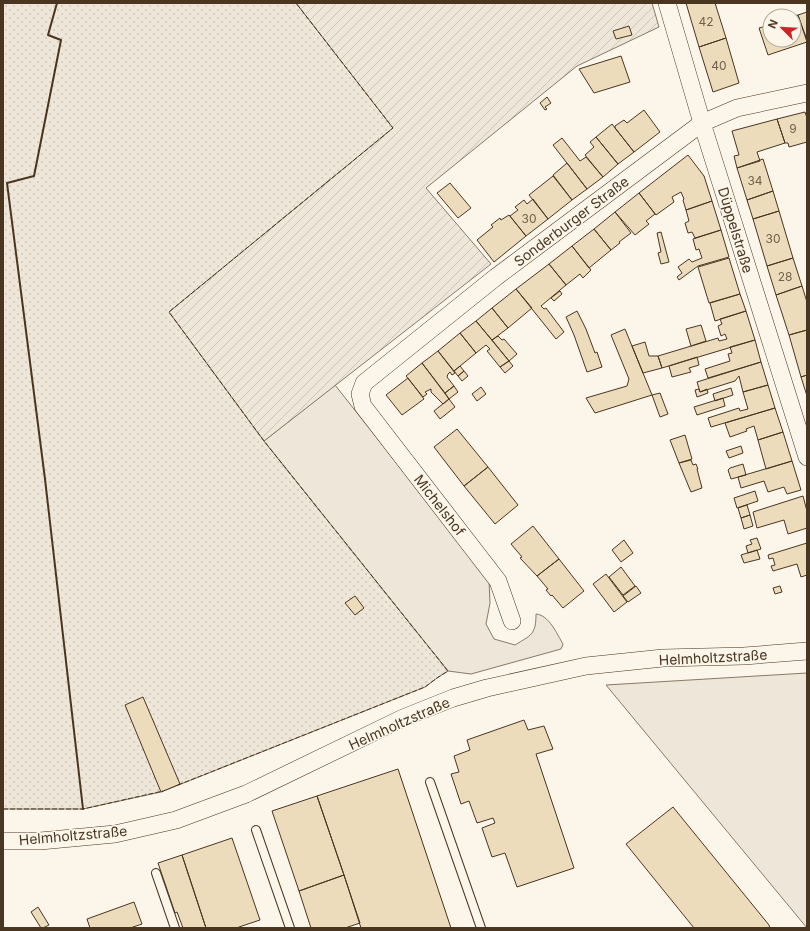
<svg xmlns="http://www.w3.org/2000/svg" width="810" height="931" font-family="Inter,sans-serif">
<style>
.grass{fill:url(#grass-dots);stroke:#887966}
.park{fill:#ede6d9;stroke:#887966}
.garden{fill:url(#garden-furrows);stroke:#887966}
.building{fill:#ecdcbc;stroke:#4a3520}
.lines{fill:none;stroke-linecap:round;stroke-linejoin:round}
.service-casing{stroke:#4a3520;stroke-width:10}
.minor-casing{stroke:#4a3520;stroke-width:18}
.service{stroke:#fbf6e9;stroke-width:8}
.minor{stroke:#fbf6e9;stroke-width:17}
.fence{stroke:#4a3520;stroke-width:1;stroke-dasharray:5 2;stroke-linecap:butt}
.wall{stroke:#4a3520;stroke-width:2}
.labels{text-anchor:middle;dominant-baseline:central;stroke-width:3;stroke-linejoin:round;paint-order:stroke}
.number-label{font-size:12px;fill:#725f47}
.street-label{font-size:14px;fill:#4a3520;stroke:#fbf6e9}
</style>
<defs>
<pattern id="grass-dots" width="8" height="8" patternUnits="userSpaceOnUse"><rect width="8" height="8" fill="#ede6d9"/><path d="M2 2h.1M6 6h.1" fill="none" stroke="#cdc6ba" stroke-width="1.8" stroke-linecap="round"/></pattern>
<pattern id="garden-furrows" width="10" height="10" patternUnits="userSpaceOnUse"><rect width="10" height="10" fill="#ede6d9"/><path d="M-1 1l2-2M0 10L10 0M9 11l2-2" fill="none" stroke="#cdc6ba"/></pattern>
</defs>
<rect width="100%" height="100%" fill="#fbf6e9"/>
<path class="grass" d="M3 3H296L393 128 169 312 264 441 448 671 437 678 425 687 161 792 83 809H3Z"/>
<path class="park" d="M335 385 489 580 490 603 486 624 494 639 515 645C531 635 536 635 536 614 549 615 557 634 563 644L561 649 471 674 448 671 264 441Z
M807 673V928L606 685Z"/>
<path class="garden" d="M296 3H652L659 27 577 66 426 188 491 264 264 441 169 312 393 128Z"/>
<path class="building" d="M686 3H715L726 38 699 47Z
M807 12V40L798 15Z
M798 15 807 42 768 55 759 28 770 25V40H794V16Z
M629 26 632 35 616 39 613 31Z
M726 38 739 83 713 92 699 47Z
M621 56 630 82 594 93 579 69Z
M547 97 551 103 545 107 547 109 545 110 540 103Z
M644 110 660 132 634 152 615 128V126L624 120 627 123Z
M805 112 807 118V142L789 147 788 143H785L777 119Z
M777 119 785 143 757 152 760 161 737 168 734 156 739 155 732 131Z
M612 124 634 152 618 164 596 137Z
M596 137 618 164 603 177 585 155 594 147 590 142Z
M562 138 580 161 586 157 603 177 587 189 553 145Z
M688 155 704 176 712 201 686 210 683 200 684 199 681 192 672 197 674 202 656 215 639 193Z
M763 159 773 191 747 200 737 168Z
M567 163 587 189 572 200 553 175Z
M553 176 572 200 548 219 529 195Z
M450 183 471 208 458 218 437 193Z
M773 191 779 211 753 219 747 200Z
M639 193 655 214 646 221 649 224 635 235 615 212Z
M533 199 548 219 526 236 510 216 518 210 515 207 524 200 527 204Z
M712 201 721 230 695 238 692 232 688 233 685 223 689 221 686 210Z
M779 211 793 258 767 266 753 219Z
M615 212 631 233 619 242 620 243 611 250 594 229Z
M509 215 526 236 494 262 477 240 493 227 491 225 500 218 501 220Z
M594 229 611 250 589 268 572 246Z
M721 230 729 257 698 266 679 280 677 277 682 273 678 267 689 259 692 262 702 258 699 249 696 250 693 239Z
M661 232 669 262 661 264 658 253 661 252 657 233Z
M572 246 591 270 583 278 580 274 566 285 549 264Z
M729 258 740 294 709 303 698 267Z
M793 258 802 286 776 295 767 266Z
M549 264 566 285 541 306 544 309 546 308 564 332 556 339 516 289Z
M802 286 807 302V330L789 335 776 295Z
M516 289 532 308 508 328 492 308Z
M560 291 562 294 554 301 551 298Z
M740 294 746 311 715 321 710 303Z
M492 308 508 328 492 340 476 321Z
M577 311 586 329 595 353 597 352 602 367 587 372 574 335 566 317Z
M746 311 755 340 662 368 658 356 718 338 719 341 727 339 725 334 721 336 718 326 722 324 720 319Z
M476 321 509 361 500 367 487 351 490 349 486 345 476 353 460 333Z
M701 325 706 341 691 346 686 329Z
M625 329 652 395 595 413 586 398 627 386 629 379 611 335Z
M807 330V375L801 377 789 335Z
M460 333 476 353 454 371 438 351Z
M498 336 502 340 504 339 517 354 509 361 492 340Z
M755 340 761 362 708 378 705 369 730 361 728 354 732 353 730 347Z
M645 342 649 356H658L662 368 643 373 632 346Z
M438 351 455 373 452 375 450 372 448 374 447 377 454 386 445 393 422 363Z
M697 357 699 365 689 368 691 372 672 377 669 366Z
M509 361 513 366 505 373 500 367Z
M761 362 768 385 743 392 739 376 735 381 700 392 697 382Z
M422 363 449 399 443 404 431 392V389L425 392 427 394 423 397 406 376Z
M460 366 464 371 458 376 454 371Z
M464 371 468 376 462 381 458 376Z
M807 375V396L801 377Z
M408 378 424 399 402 415 386 395Z
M768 385 775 408 711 427 708 418 739 408 740 411 748 409 743 392Z
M454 386 458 392 449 399 445 393Z
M481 387 486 394 477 401 472 394Z
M731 388 733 395 715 401 713 394Z
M699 389 700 392 707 389 708 393 697 397 695 390Z
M660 393 668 414 660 417 652 395Z
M723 398 725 406 697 415 694 407Z
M449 399 455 407 440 419 434 411Z
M775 408 783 432 758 440 754 426 746 429 747 431 730 437 725 423Z
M457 429 488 467 464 486 434 447Z
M783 432 792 461 766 469 758 440Z
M685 435 692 459 679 463 670 440Z
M741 446 743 453 729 458 726 451Z
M691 460 693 465 696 464 698 469H697L702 488 691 492 679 463Z
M792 461 801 490 787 494 784 487 768 492 764 481 741 488 738 477Z
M743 464 746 475 731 479 728 470 730 468Z
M488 467 518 505 495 524 464 486Z
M755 491 758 501 737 508 734 498Z
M803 496 807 511V528L788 534 784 520 757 528 753 512Z
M747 505 750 515 741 518 738 508Z
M750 515 753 526 744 529 741 518Z
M533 526 559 559 537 576 520 558 522 557 511 544Z
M757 538 761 549 748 553 746 546 752 544 750 540Z
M624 540 633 553 621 562 612 550Z
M807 543V575L801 577 797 564 773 571 771 566 775 565 773 558 769 559 768 555Z
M757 550 760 559 744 563 741 555Z
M559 559 584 591 563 608 552 595 551 596 546 590 548 589 537 576Z
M621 567 635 586 623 595 609 577Z
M606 574 627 602 614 612 593 584Z
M636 586 641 593 628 602 623 596Z
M780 586 782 592 775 594 773 588Z
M355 596 364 608 355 615 345 603Z
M143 697 180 784 161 792 125 705Z
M524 720 528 730 544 726 553 749 536 754 574 868 517 887 505 853 492 857 482 828 495 823 493 818 477 823 469 801 461 804 451 774 459 772 454 756 470 750 467 740Z
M398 769 451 928H361L344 875 317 796Z
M317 796 344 875 299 891 272 811Z
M673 807 769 925 770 928H694L626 844Z
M232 838 260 920 236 928H206L182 855Z
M182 855 206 928H183L177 912 175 913 158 863Z
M344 875 360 923 345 928H311L299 891Z
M134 902 142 924 130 928H90L87 919Z
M38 907 49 925 43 928H41L31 912Z"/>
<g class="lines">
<g class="service-casing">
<path id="service" d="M430 782 481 928
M256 830 290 928
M156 873 175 928"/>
</g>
<g class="minor-casing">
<path id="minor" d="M667 3 702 123 807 457
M512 621 498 581 363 406 360 394 364 383 496 277 702 123 737 108 807 93
M3 841H40L115 834 176 820 246 794 403 718 453 698 487 688 586 666 663 658 744 656 807 651"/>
</g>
<use href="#service" class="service"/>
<use href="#minor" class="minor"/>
<path class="fence" d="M178 785 425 687 437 678 448 671 264 441 169 312 393 128 296 3
M3 809H83L163 791"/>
<path class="wall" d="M57 3 48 35 61 40 34 176 7 183 45 479 83 809"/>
</g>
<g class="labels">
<g class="number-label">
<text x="706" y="21">42</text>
<text x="719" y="65">40</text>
<text x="793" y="128">9</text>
<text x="755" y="180">34</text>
<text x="529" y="218">30</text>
<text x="773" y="238">30</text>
<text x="785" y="276">28</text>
</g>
<g class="street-label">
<text transform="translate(571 221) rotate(-37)">Sonderburger Straße</text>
<text transform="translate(736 230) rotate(73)">Düppelstraße</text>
<text transform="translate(440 505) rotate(52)">Michelshof</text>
<text transform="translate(713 657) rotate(-3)">Helmholtzstraße</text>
<text transform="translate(399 723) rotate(-24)">Helmholtzstraße</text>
<text transform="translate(73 835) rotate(-5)">Helmholtzstraße</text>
</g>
</g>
<rect width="810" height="931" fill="none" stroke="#4a3520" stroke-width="8"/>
<g transform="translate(782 28) rotate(294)"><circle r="19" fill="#fbf6e9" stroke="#b4a999"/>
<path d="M0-3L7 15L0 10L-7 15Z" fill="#c62828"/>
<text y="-6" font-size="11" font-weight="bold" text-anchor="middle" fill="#4a3520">N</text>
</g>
</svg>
